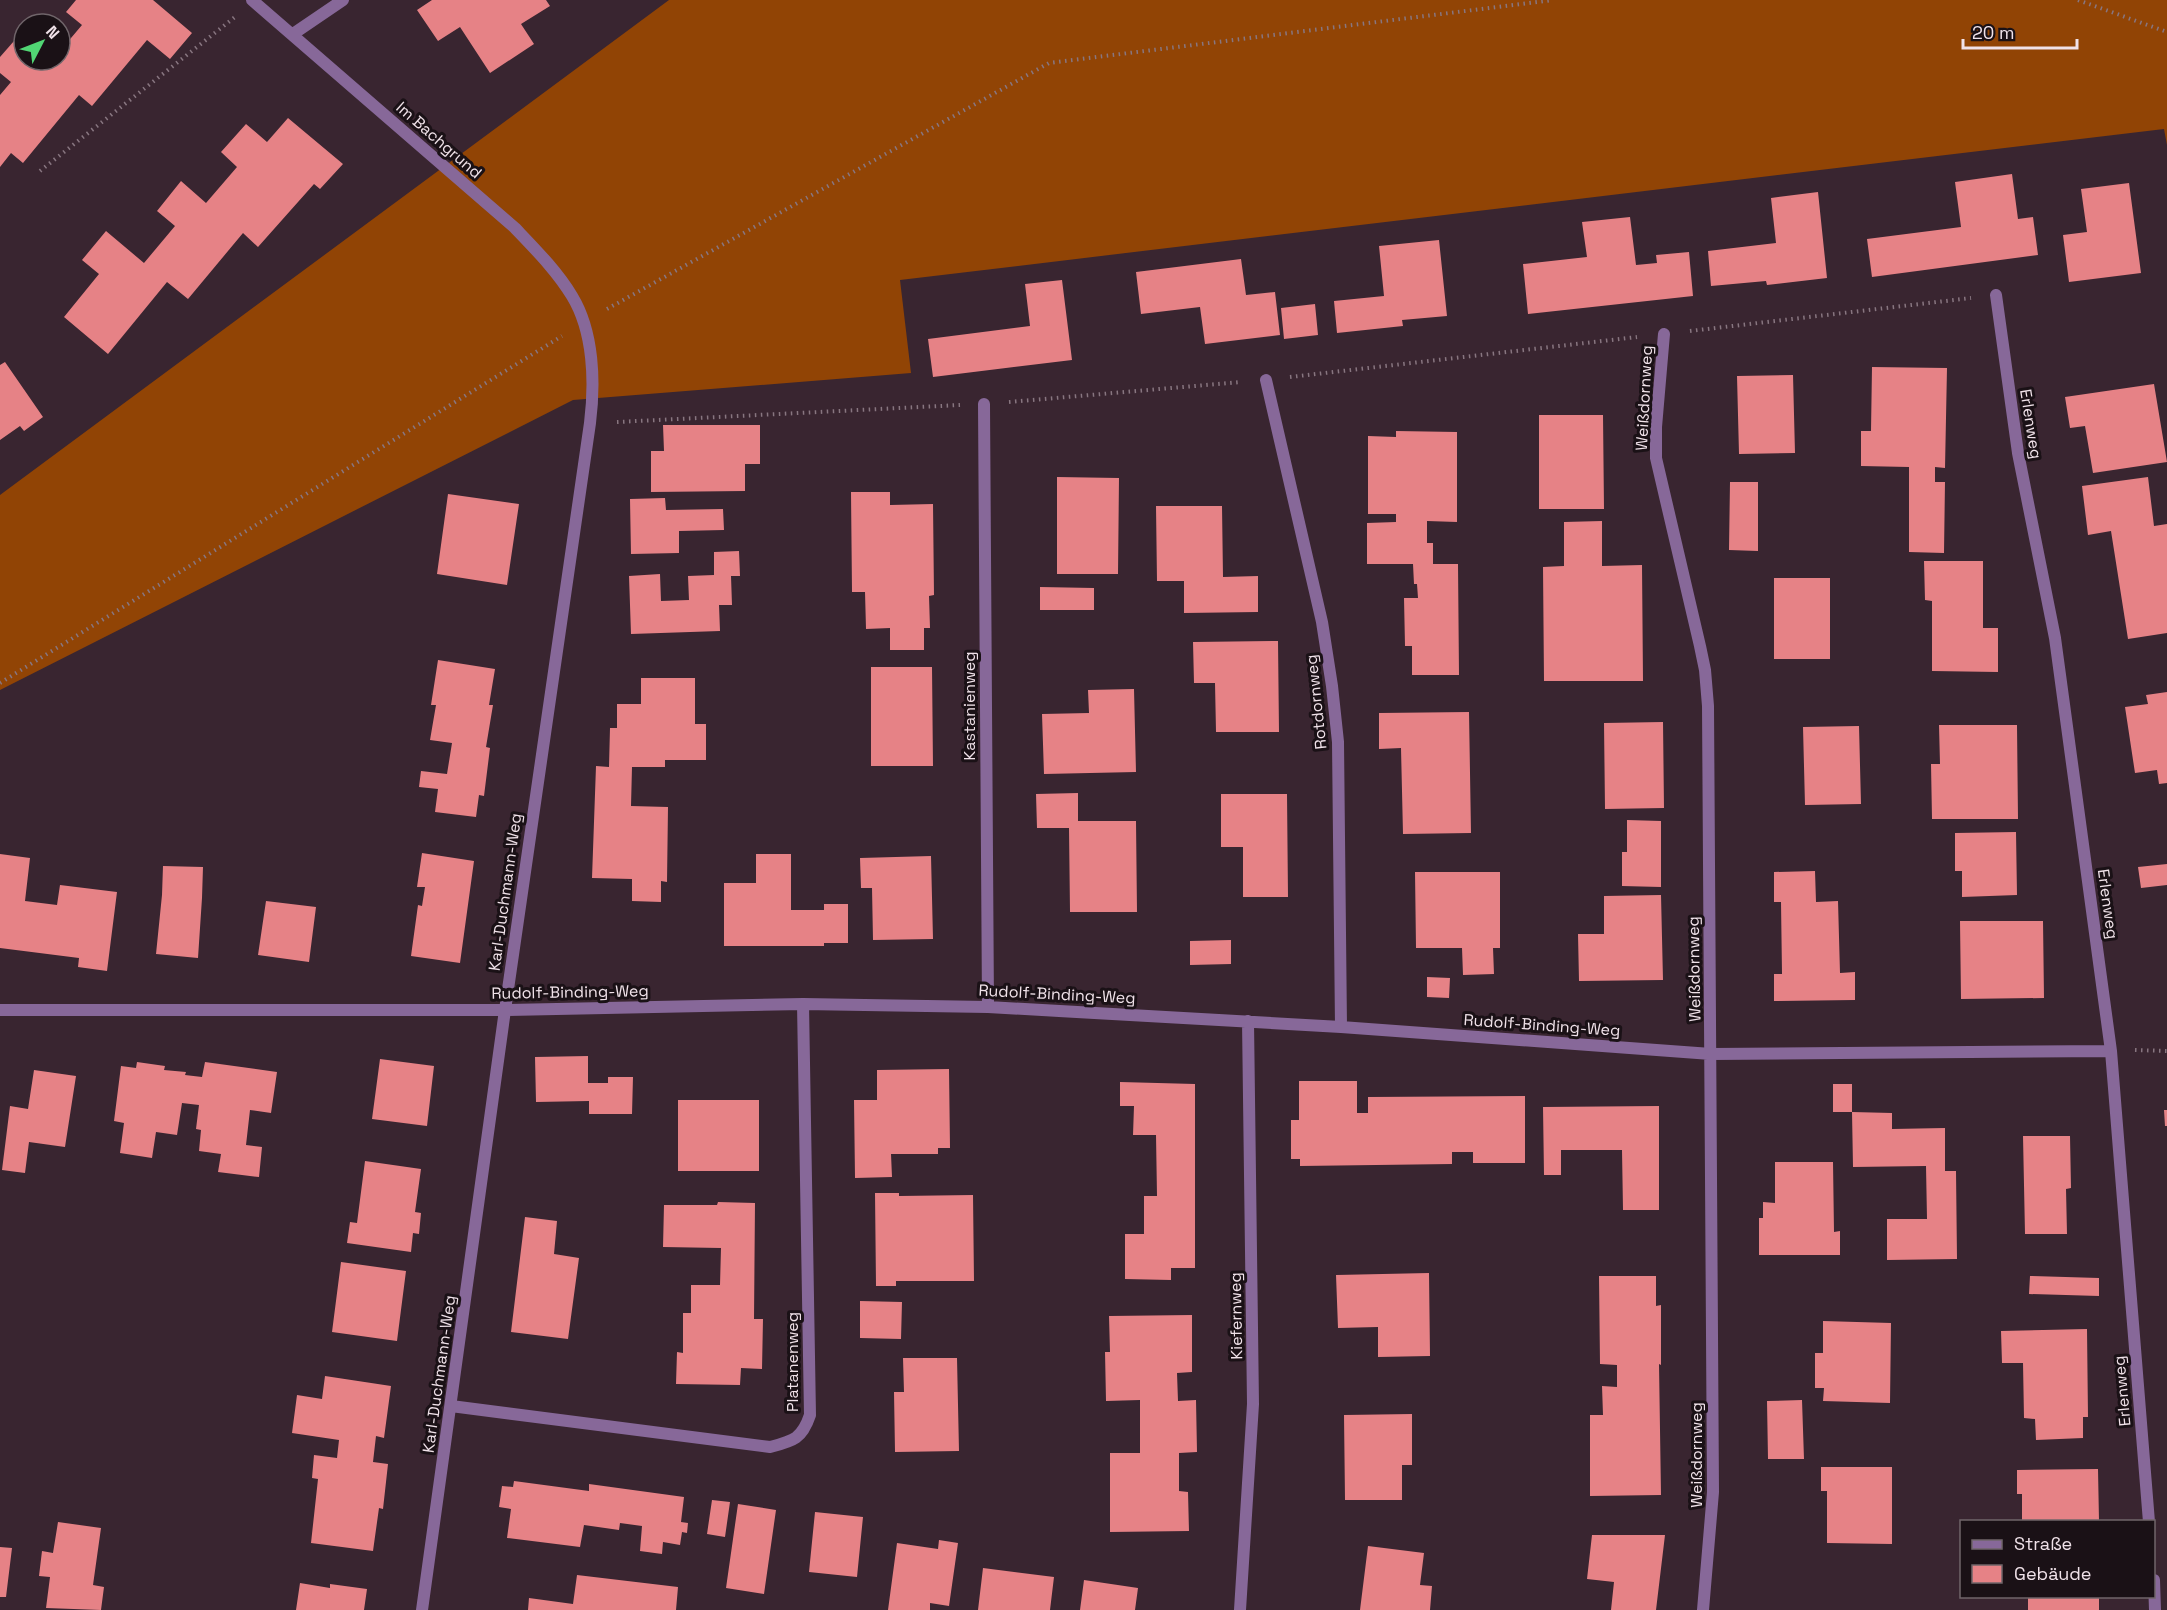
<svg xmlns="http://www.w3.org/2000/svg" width="2167" height="1610" font-family="'Space Grotesk',sans-serif">
<style>
.forest{fill:#914405}
.building{fill:#e68286}
.lines{fill:none;stroke-linecap:round;stroke-linejoin:round}
.path{stroke:#887680;stroke-width:4;stroke-dasharray:1.5 4.5;stroke-linecap:butt}
.street{stroke:#876899;stroke-width:12}
.labels{text-anchor:middle;dominant-baseline:central;stroke-width:6;stroke-linejoin:round;paint-order:stroke}
.street-label{font-size:16px;fill:#f0e2e9;stroke:#1a1116}
</style>
<rect width="100%" height="100%" fill="#392530"/>
<path class="forest" d="M669 0H2167V145L2164 129 900 280 911 373 573 400 0 690V495Z"/>
<path class="building" d="M76 0H153L192 33 170 59 147 40 92 106 79 95 23 163 11 153 0 167V95L11 82 0 73V57L14 41 24 49V60H38L46 67 52 60H60V51L82 25 66 12Z
M432 0H546L550 6 521 24 534 44 490 73 460 27 438 41 417 10Z
M288 118 343 164 320 189 314 184 258 247 243 233 188 299 167 282 108 354 64 317 99 274 82 260 106 231 144 263 175 226 157 211 181 181 206 203 237 167 221 152 246 124 267 142Z
M2012 174 2018 219 2033 217 2038 255 1872 277 1867 239 1961 227 1955 182Z
M2129 183 2141 273 2069 282 2063 235 2087 232 2081 189Z
M1818 192 1827 278 1767 285 1766 281 1711 286 1708 251 1776 243 1771 198Z
M1630 217 1636 265 1657 263 1656 255 1689 252 1693 296 1528 314 1523 264 1587 257 1582 222Z
M1439 240 1447 316 1402 320 1403 326 1337 333 1334 301 1384 296 1379 246Z
M1241 259 1246 295 1275 292 1280 335 1205 344 1200 307 1141 314 1136 272Z
M1062 280 1072 360 933 377 928 339 1030 326 1025 284Z
M1315 304 1318 335 1284 339 1281 308Z
M5 362 43 417 24 431 20 426 0 440V365Z
M1872 367 1947 368 1945 468 1935 467V482H1945L1944 553 1909 552V467L1861 466V431H1871Z
M1793 375 1795 453 1739 454 1737 376Z
M2154 384 2167 462 2093 473 2085 426 2070 428 2065 397Z
M1539 415H1603L1604 509H1539Z
M663 425H760V464H745V491L651 492V451H664Z
M1396 431 1457 432V522L1427 521V543H1433V564H1458L1459 675H1412V646H1405L1404 598H1418L1417 584H1414L1413 564H1367V523L1396 522V514H1368V436L1396 437Z
M1057 477 1119 478 1118 574H1057Z
M2148 477 2154 526 2167 524V633L2128 639 2111 531 2088 535 2082 486Z
M1730 482H1758V551L1729 550Z
M851 492H890V505L933 504 934 595 929 596 930 628H924V650H890V628L866 629 865 592H852Z
M448 494 519 504 507 585 437 574Z
M665 498 666 510 723 509 724 530 679 531V553L631 554 630 499Z
M1156 506H1222L1223 577 1258 576V612L1184 613V581H1157Z
M1602 521V566L1642 565 1643 681H1544L1543 567 1564 566V522Z
M739 551 740 576H731L732 605H719L720 631 631 634 629 576 660 574 661 601 689 600 688 576 714 575V552Z
M1924 561H1983V628H1998V672L1932 671V601L1925 600Z
M1774 578H1830V659H1774Z
M1040 587 1094 588V610H1040Z
M1278 641 1279 732H1216L1215 683H1194L1193 642Z
M438 660 495 669 489 705H493L486 747 490 748 484 796 479 795 476 817 435 812 438 789 419 787 421 771 447 774 452 743 430 740 436 705H431Z
M871 667H932L933 766H871Z
M641 678H695V724H706V760H665V767H632L631 806 668 807 667 882 661 881V902L632 901V879L592 878 596 766 609 767 610 728H617V704H641Z
M1134 689 1136 772 1044 774 1042 714 1089 713 1088 690Z
M2167 692V783L2159 784 2157 770 2135 773 2125 707 2148 704 2146 695Z
M1469 712 1471 833 1403 834 1401 748 1379 749V713Z
M1663 722 1664 808 1605 809 1604 723Z
M1939 725H2017L2018 819H1932L1931 764H1940Z
M1859 726 1861 804 1805 805 1803 727Z
M1078 793V821H1136L1137 912H1070L1069 828H1037L1036 794Z
M1221 794H1287L1288 897H1243V847H1221Z
M1627 820 1661 821V887L1622 886V852H1627Z
M2016 832 2017 895 1962 897V871H1955V833Z
M422 853 474 861 460 963 411 956 418 905 422 906 425 887H417Z
M0 854 30 858 25 901 57 905 60 885 117 892 107 971 78 967 79 958 0 948Z
M756 854H791V910H824V904H848V943H824V946H724V883H756Z
M931 856 933 939 873 940 872 888H861L860 858Z
M2167 864V885L2141 888 2138 867Z
M163 866 203 867 202 898 198 958 156 954 162 895Z
M1815 871 1816 902 1838 901 1840 973 1855 972V1000L1774 1001V974H1782L1781 902H1774V872Z
M1415 872H1500V948H1493L1494 974 1463 975 1462 948H1416Z
M1661 895 1663 980 1579 981 1578 934H1604V896Z
M266 901 316 907 309 962 258 955Z
M1960 921H2043L2044 998 1961 999Z
M1231 940V964L1190 965V941Z
M1427 977 1450 978 1449 998 1427 997Z
M588 1056V1083H608V1077H633L632 1114H589V1101L536 1102 535 1057Z
M380 1059 434 1066 427 1126 372 1119Z
M137 1062 165 1066 164 1070 186 1072 185 1075 202 1077 205 1062 277 1072 271 1113 250 1110 246 1145 262 1147 259 1177 218 1172 221 1154 199 1151 201 1130 196 1129 199 1105 182 1103 177 1135 156 1132 152 1158 120 1153 124 1123 114 1121 121 1066 136 1068Z
M949 1069 950 1148H938V1154H891L892 1177 855 1178 854 1100H877V1070Z
M34 1070 76 1076 65 1147 29 1142 25 1173 2 1170 10 1106 28 1109Z
M1299 1081H1357V1113H1368V1097L1525 1096V1163H1473V1152H1452V1164L1300 1166V1159H1291V1120H1299Z
M1120 1082 1195 1084V1268H1171V1280L1125 1279V1234H1144V1196H1157L1156 1135H1133L1134 1106H1120Z
M1833 1084H1852V1112H1833Z
M678 1100H759V1171H678Z
M1659 1106V1210H1623L1622 1150H1561V1175H1544L1543 1107Z
M2164 1110H2167V1126H2165Z
M1852 1112 1892 1113V1129L1945 1128V1171H1956L1957 1259 1887 1260V1219H1927L1926 1166 1853 1167Z
M2023 1136H2070L2071 1188 2066 1189 2067 1234H2025Z
M365 1161 421 1169 415 1212 421 1213 419 1234 413 1233 411 1252 347 1243 350 1222 357 1223Z
M1775 1162H1833L1834 1232 1840 1231V1255H1759V1218H1763V1202L1775 1203Z
M875 1193H899V1196L973 1195 974 1281H896V1286H876Z
M718 1202 755 1203 754 1319H763L762 1369 741 1368 740 1385 676 1384 677 1352 683 1353V1313H691V1285H720L721 1248 663 1247 664 1205H717Z
M525 1217 557 1221 554 1254 579 1258 568 1339 511 1332Z
M341 1262 406 1271 397 1341 332 1332Z
M1429 1273 1430 1356 1378 1357V1327L1338 1328 1336 1275Z
M1599 1276H1656V1306L1661 1305V1365L1659 1364 1661 1495 1590 1496V1415H1603L1602 1386 1617 1387V1365L1600 1364Z
M2030 1276 2099 1278V1296L2029 1294Z
M860 1301 902 1302 901 1339 860 1338Z
M1192 1315V1372L1177 1373 1178 1401 1196 1400 1197 1452 1179 1453V1491L1188 1492 1189 1531 1110 1532V1453H1140V1400L1106 1401 1105 1352H1110L1109 1316Z
M1823 1321 1891 1323 1890 1403 1823 1401 1824 1388H1815V1353H1823Z
M2087 1329 2088 1417H2083V1438L2036 1440 2035 1419 2024 1418 2023 1363H2002L2001 1331Z
M903 1358H957L959 1451 895 1452 894 1392H904Z
M325 1376 391 1386 384 1438 376 1436 373 1462 388 1464 383 1509 379 1508 373 1551 311 1543 318 1479 312 1478 314 1455 337 1458 339 1440 292 1433 297 1395 322 1399Z
M1802 1400 1804 1459H1768L1767 1401Z
M1412 1414V1465H1402V1500H1345L1344 1415Z
M1821 1467H1892V1544L1827 1543V1491H1821Z
M2098 1469 2099 1521H2022V1494H2017V1470Z
M514 1481 589 1491V1484L684 1497 681 1522 688 1523 687 1533 682 1532 680 1545 663 1542 662 1554 640 1551 642 1526 620 1523 619 1530 584 1525 580 1547 507 1538 511 1509 499 1507 502 1486 513 1487Z
M712 1500 730 1502 725 1537 707 1534Z
M738 1504 776 1510 764 1594 726 1588Z
M815 1512 863 1517 857 1577 809 1572Z
M58 1522 101 1528 93 1585 104 1587 101 1610 46 1608 50 1577 39 1576 42 1551 53 1553Z
M1592 1535H1665L1656 1610H1611L1614 1582 1587 1579Z
M939 1540 958 1543 949 1606 930 1603V1610H888L897 1543 938 1549Z
M1368 1546 1424 1553 1420 1585 1432 1586 1430 1610H1360Z
M0 1547 12 1548 6 1597H0Z
M983 1568 1054 1577 1050 1610H978Z
M577 1575 678 1587 676 1610H528L529 1598 573 1604Z
M1084 1580 1138 1588 1135 1610H1080Z
M300 1583 330 1588V1584L367 1589 364 1610H296Z
M2037 1596 2099 1598V1610H2028V1598Z"/>
<g class="lines">
<path class="path" d="M2078 0 2167 32
M40 171 235 17
M607 309 1049 63 1553 0
M1690 331 1971 298
M1290 377 1637 337
M1009 402 1241 382
M617 422 960 405
M0 683 562 336
M2135 1050 2167 1051"/>
<path class="street" d="M252 0 515 228C535 249 557 271 572 296 594 332 595 383 590 423L505 1010 422 1610
M293 34 343 0
M1996 295 2018 453 2055 638 2111 1051 2149 1522
M1664 334 1656 427V458L1700 646 1705 670 1708 706 1713 1492 1703 1610
M1266 380 1322 622 1332 686 1338 742 1341 1027
M984 404 988 1007
M0 1010H505L803 1004 988 1007 1341 1027 1711 1054 2111 1051
M451 1406 770 1447C793 1441 802 1439 810 1415L803 1004
M2154 1580 2155 1610
M1240 1610 1253 1404 1248 1021"/>
</g>
<g class="labels">
<g class="street-label">
<text transform="translate(439 140) rotate(41)">Im Bachgrund</text>
<text transform="translate(1644 398) rotate(-87)">Weißdornweg</text>
<text transform="translate(2031 424) rotate(81)">Erlenweg</text>
<text transform="translate(1316 702) rotate(-96)">Rotdornweg</text>
<text transform="translate(969 706) rotate(-90)">Kastanienweg</text>
<text transform="translate(505 892) rotate(-82)">Karl-Duchmann-Weg</text>
<text transform="translate(2108 904) rotate(82)">Erlenweg</text>
<text transform="translate(1694 969) rotate(-91)">Weißdornweg</text>
<text transform="translate(570 992) rotate(-1)">Rudolf-Binding-Weg</text>
<text transform="translate(1057 994) rotate(3)">Rudolf-Binding-Weg</text>
<text transform="translate(1542 1025) rotate(4)">Rudolf-Binding-Weg</text>
<text transform="translate(1236 1316) rotate(-91)">Kiefernweg</text>
<text transform="translate(792 1362) rotate(-90)">Platanenweg</text>
<text transform="translate(439 1374) rotate(-82)">Karl-Duchmann-Weg</text>
<text transform="translate(2122 1391) rotate(-95)">Erlenweg</text>
<text transform="translate(1696 1455) rotate(-90)">Weißdornweg</text>
</g>
</g>
<rect x="1960" y="1520" width="195" height="78" fill="#1a1116" stroke="#70656a" stroke-width="1.5"/>
<rect x="1972" y="1540" width="30" height="9" fill="#876899" stroke="#70656a" stroke-width="1.5"/>
<text x="2014" y="1550" font-size="18" fill="#f0e2e9">Straße</text>
<rect x="1972" y="1565" width="30" height="18" fill="#e68286" stroke="#70656a" stroke-width="1.5"/>
<text x="2014" y="1580" font-size="18" fill="#f0e2e9">Gebäude</text>
<g transform="translate(42 42) rotate(48)"><circle r="28" fill="#1a1116" stroke="#70656a" stroke-width="1.5"/>
<path d="M0-4.5L10 22L0 15L-10 22Z" fill="#51d674"/>
<text y="-9" font-size="16" font-weight="bold" text-anchor="middle" fill="#f0e2e9">N</text>
</g>
<path d="M1963 39v9h114v-9" fill="none" stroke="#f0e2e9" stroke-width="3"/>
<text x="1972" y="39" font-size="18" fill="#f0e2e9" stroke="#1a1116" stroke-width="4.5" paint-order="stroke">20 m</text>
</svg>
